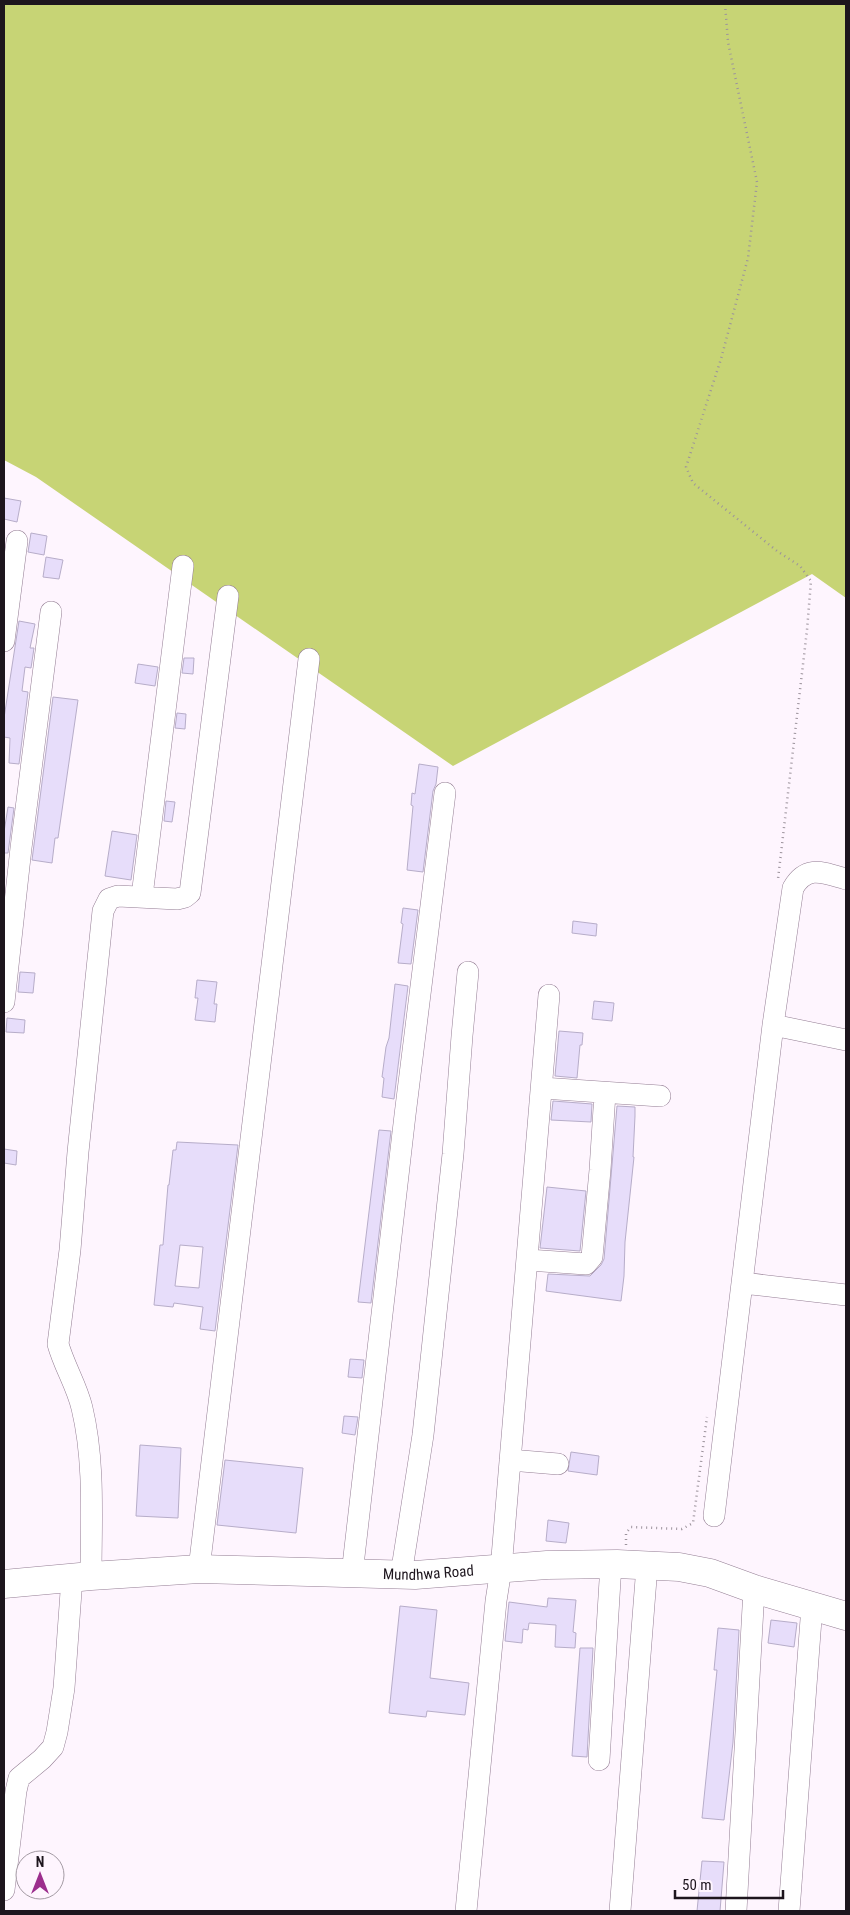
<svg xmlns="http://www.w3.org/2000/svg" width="850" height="1915" font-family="'Roboto Condensed',sans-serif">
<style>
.green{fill:#c7d475}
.building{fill:#e7ddfa;stroke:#b7adc9;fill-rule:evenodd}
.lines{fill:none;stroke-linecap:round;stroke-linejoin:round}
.minor-casing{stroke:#947e94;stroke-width:22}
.major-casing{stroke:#947e94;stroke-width:29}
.path{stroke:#9c939c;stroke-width:2.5;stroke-dasharray:1 4;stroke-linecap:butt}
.minor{stroke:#fff;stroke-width:21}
.major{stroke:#fff;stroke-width:28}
.labels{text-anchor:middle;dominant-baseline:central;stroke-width:4.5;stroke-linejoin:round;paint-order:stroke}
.street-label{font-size:15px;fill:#1d151d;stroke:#fef5fe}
</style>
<rect width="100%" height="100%" fill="#fef5fe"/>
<path class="green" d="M4 4H846V598L812 574 453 766 36 477 4 460Z"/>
<path class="building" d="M4 498 21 501 17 522 4 519Z
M31 533 47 536 44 555 28 552Z
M46 557 63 560 59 579 43 577Z
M19 621 35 624 30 648H34L31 668 25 667 22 691 28 692 19 764 9 763 10 738 4 737V718Z
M184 658H194L193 674 182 673Z
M138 664 158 667 155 686 135 683Z
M53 697 78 700 58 838H55L52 863 32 860Z
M177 713 186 714 185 729 175 728Z
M419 764 438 767 436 784 433 791 423 872 407 870 413 806 411 805 412 793 415 794Z
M166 801 175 802 172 822 164 821Z
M8 807 14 808 8 853H4V832Z
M112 831 137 835 131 880 105 876Z
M403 908 418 910 411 964 398 963 403 924 401 923Z
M573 921 597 924 596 936 572 933Z
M20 972 35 973 33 993 18 992Z
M197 980 217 982 214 1004H217L215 1022 195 1020 198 998H195Z
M395 984 408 986 394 1099 382 1097 384 1078 382 1077 386 1047 389 1038Z
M594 1001 614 1003 612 1021 592 1019Z
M7 1018 25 1020 24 1033 6 1032Z
M559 1031 583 1033 582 1045H580L577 1078 555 1076Z
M553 1101 592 1104 591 1122 551 1120Z
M617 1106 635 1107V1116L633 1157H634L625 1242 624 1276 621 1301 546 1291 548 1274 590 1276 601 1265 604 1259Z
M379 1130 391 1131 371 1303 358 1302Z
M177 1142 238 1145 215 1331 200 1329 203 1307 174 1303 173 1307 154 1305 160 1245H163L168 1185H169L173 1150H176ZM180 1245 203 1247 199 1288 175 1286Z
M4 1149 17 1151 16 1165 4 1163Z
M547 1187 586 1191 580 1251 540 1248Z
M350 1359 364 1360 362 1378 348 1377Z
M344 1416 358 1417 355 1435 342 1433Z
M140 1445 181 1448 178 1518 136 1516Z
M571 1452 599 1456 597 1475 568 1471Z
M225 1460 303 1468 296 1533 217 1525Z
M548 1520 569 1523 566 1543 546 1541Z
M548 1598 576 1600 573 1632 576 1633 575 1648 555 1647 556 1625 529 1623 528 1630 523 1629 522 1643 505 1641 509 1602 547 1607Z
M400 1606 437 1610 430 1678 469 1683 465 1715 427 1711 426 1717 389 1713Z
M771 1620 797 1623 794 1647 768 1643Z
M718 1628 739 1630 733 1742 724 1820 702 1818 717 1670H714Z
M580 1648H593L587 1757 572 1756Z
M702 1861 724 1862 720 1911H697Z"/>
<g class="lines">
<g class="minor-casing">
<path id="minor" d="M4 641 17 541
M142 896 183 566
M4 1002 21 848 51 612
M773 1025 846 1040
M542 1088 660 1096
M528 1260 586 1264 592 1257 600 1170 605 1093
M743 1283 846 1295
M510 1460 558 1464
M714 1516 773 1025 793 888C807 864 824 873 846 879
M199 1569 309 659
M352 1574 405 1115 445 793
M401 1575 423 1435 453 1154 462 1036 468 972
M91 1576C91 1521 95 1462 82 1408 77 1386 64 1366 58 1344L70 1250 78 1152 103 911 109 899 118 896 177 899 185 897 190 893 228 596
M599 1760 611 1564
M4 1890 16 1791 19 1778 42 1759 53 1747 57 1732 64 1688 72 1578
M466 1911 496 1601 501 1569 549 995
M620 1911 647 1566
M736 1911 754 1589
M789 1911 812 1606"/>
</g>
<g class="major-casing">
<g id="major">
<path id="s1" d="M4 1584 91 1576 199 1569 415 1575 547 1565 617 1564 679 1567 710 1573 754 1589 846 1616"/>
</g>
</g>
<path class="path" d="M725 4 728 42 757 182 748 258 721 359 686 467 693 483 777 551 800 566 811 581 807 630 778 879
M626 1545V1533L631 1527 682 1529 693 1523 707 1417"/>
<use href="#minor" class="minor"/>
<use href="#major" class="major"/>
</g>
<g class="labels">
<g class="street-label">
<text stroke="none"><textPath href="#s1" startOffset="425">Mundhwa Road</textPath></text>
</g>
</g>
<rect width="850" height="1915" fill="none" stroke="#1d151d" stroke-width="10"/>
<g transform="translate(40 1875)"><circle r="24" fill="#fef5fe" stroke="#a49ba4"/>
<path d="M0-4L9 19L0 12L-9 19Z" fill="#9c2e8d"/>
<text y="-8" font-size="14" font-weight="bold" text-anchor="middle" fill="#1d151d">N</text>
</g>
<path d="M675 1890v8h108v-8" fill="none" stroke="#1d151d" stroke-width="2.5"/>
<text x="682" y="1890" font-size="15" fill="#1d151d" stroke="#fef5fe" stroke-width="4" paint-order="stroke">50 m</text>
</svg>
